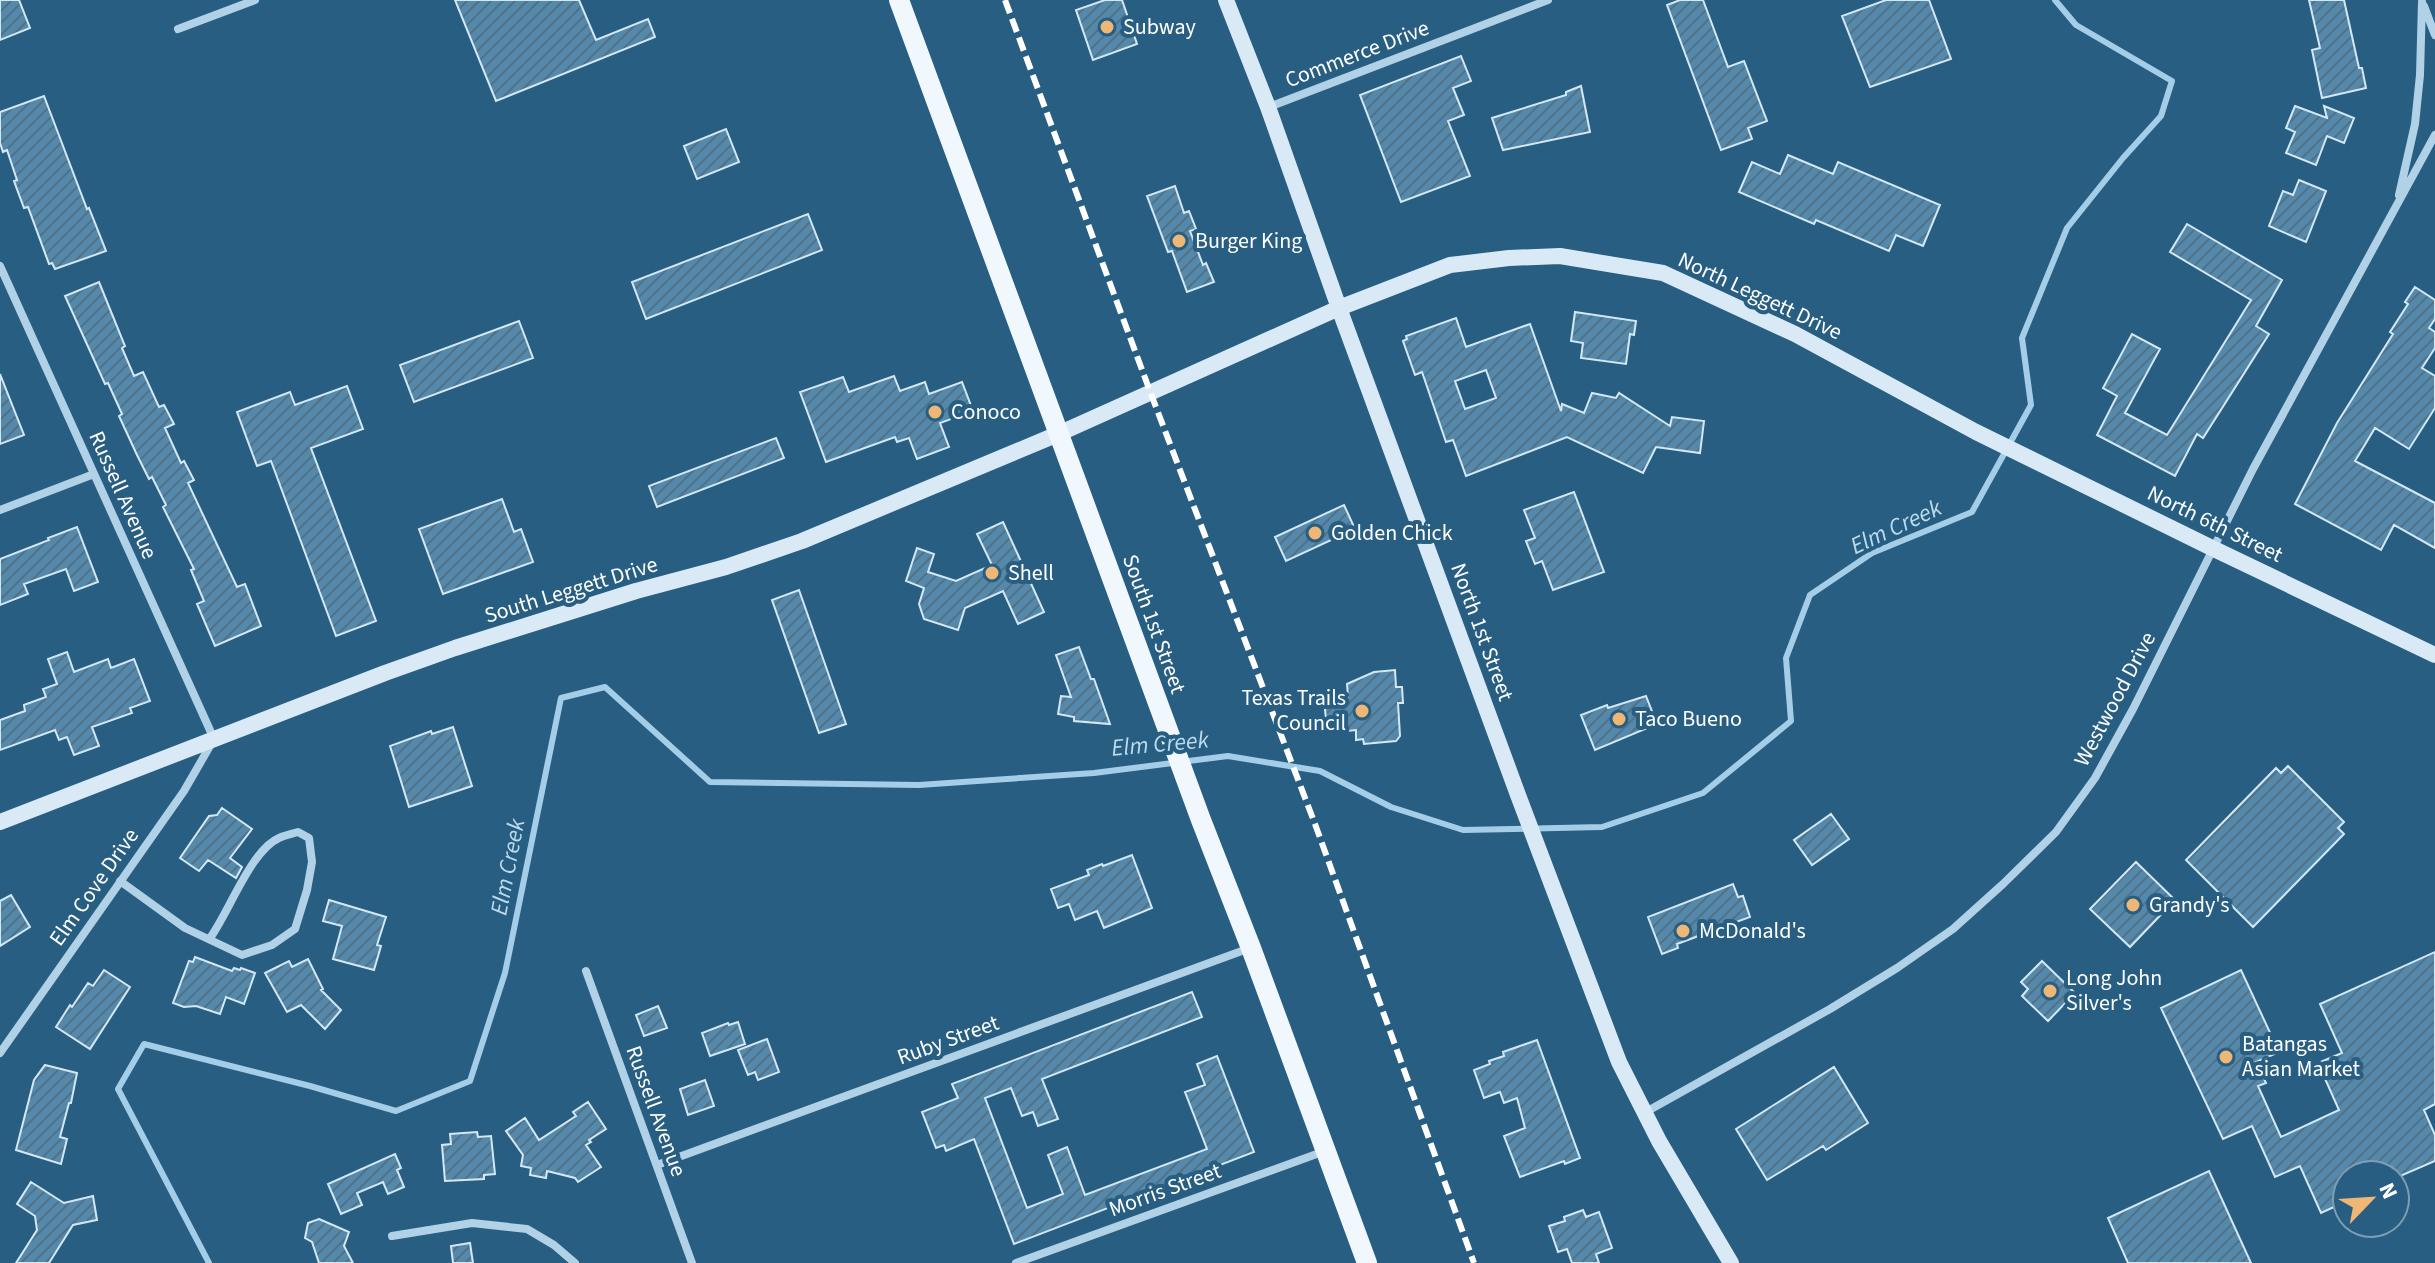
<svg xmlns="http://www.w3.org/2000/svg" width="2435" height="1263" font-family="'Source Sans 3',sans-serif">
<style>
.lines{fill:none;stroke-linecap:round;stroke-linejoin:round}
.stream{stroke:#a4cee7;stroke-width:6}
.building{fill:url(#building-hatch);stroke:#d3e8f5;stroke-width:2;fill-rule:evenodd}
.street{stroke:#b0d1e6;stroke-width:8}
.secondary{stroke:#d9eaf6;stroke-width:16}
.primary{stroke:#f1f8fd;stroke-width:20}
.rail{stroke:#fff;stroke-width:6;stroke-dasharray:14 6;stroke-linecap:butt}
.poi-dot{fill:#eeb776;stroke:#275e82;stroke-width:3}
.labels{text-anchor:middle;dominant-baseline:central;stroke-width:8;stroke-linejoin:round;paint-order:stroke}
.poi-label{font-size:22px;fill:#fff;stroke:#275e82;text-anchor:start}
.street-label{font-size:22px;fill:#fff;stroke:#275e82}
.water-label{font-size:24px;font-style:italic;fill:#bbdbee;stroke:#275e82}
</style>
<defs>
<pattern id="building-hatch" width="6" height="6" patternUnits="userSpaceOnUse" patternTransform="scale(2)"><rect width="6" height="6" fill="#5489ac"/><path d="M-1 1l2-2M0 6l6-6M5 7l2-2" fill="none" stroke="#517186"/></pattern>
</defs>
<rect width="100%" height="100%" fill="#275e82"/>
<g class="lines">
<path class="stream" d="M209 1263 118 1089 144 1044 310 1086 396 1111 470 1081 505 973 561 698 605 687 710 782 919 785 1094 773 1228 756 1320 771 1391 807 1463 830 1602 827 1703 793 1791 721 1786 658 1810 595 1872 553 1972 512 2031 405 2022 338 2067 228 2123 158 2161 116 2172 81 2076 25 2055 0"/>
</g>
<path class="building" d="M0 0H19L30 28 0 40Z
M455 0H579L596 40 648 19 655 37 496 101Z
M1105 0H1122L1137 44 1093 60 1076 10Z
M1680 0H1703L1728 67 1744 61 1767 121 1748 128 1752 139 1721 150 1667 5Z
M1886 0H1929L1951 59 1870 87 1842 16Z
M2309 0H2344L2359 68H2362L2366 88 2322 98 2312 50 2320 48Z
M1461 56 1471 81 1453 88 1464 115 1448 121 1470 176 1401 202 1360 95Z
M1581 86 1590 132 1503 150 1492 118 1566 95V92Z
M44 96 87 209 89 208 106 251 55 269 52 263 49 264 28 207 24 208 14 181 17 180 7 150 3 152 0 143V112Z
M2295 106 2327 118 2324 106 2354 118 2344 143 2327 136 2316 165 2286 153 2295 132 2286 128Z
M726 129 739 162 697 179 684 146Z
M1788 155 1833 174 1838 162 1940 205 1923 246 1896 235 1889 251 1816 220 1814 224 1739 192 1752 162 1780 174Z
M2299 180 2326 191 2306 242 2269 226 2283 191 2293 195Z
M1175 186 1184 213 1189 211 1196 229 1190 231 1203 265 1206 263 1214 282 1187 292 1172 251 1168 252 1147 196Z
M808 214 822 250 646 319 632 282Z
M2187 224 2282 280 2256 326 2269 334 2203 438 2197 434 2175 476 2097 435 2117 396 2103 388 2132 334 2160 349 2125 413 2167 435 2251 300 2170 252Z
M99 282 125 346 122 348 134 376 143 372 159 407 164 405 174 424 165 428 181 463 184 461 194 480 188 483 237 587 245 584 261 626 215 646 197 604 204 601 191 570 194 569 163 507 166 505 152 477 149 479 137 455 119 416 122 414 108 383 105 384 65 296Z
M2415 287 2435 300V319L2429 328 2435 332V348L2422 368 2435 376V408L2409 449 2375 428 2355 461 2435 503V548L2394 525 2381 550 2295 504 2337 423 2393 334 2390 332 2408 304 2405 302Z
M1575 312 1636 321 1634 335 1630 334 1626 364 1581 358 1583 343 1571 341Z
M1456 318 1466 347 1530 324 1561 411 1562 404 1584 413 1592 393 1616 398 1619 393 1670 426 1672 417 1704 421 1700 453 1656 447 1643 473 1567 437 1466 476 1453 440 1446 442 1422 372 1415 375 1403 341 1407 339 1406 336ZM1486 370 1496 398 1465 409 1455 381Z
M519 321 533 358 414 402 400 365Z
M0 374 24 435 0 444Z
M894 376 900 391 925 382 929 394 962 382 973 411 940 423 949 447 917 459 909 438 897 442 895 437 826 462 800 392 843 377 849 392Z
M347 386 363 429 311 448 376 621 336 636 271 461 257 466 237 412 290 392 295 405Z
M776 438 784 458 657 507 649 486Z
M1574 492 1604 572 1553 590 1542 561 1535 564 1526 541 1535 538 1524 510Z
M502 499 514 532 521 529 533 562 443 594 419 529Z
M1344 505 1355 529 1286 561 1275 537Z
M1003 522 1044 612 1018 624 1003 591 965 608 958 630 924 619 919 604 924 588 906 581 917 548 934 554 928 572 956 581 992 565 977 534Z
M77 527 98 582 74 591 66 569 24 584 28 594 0 605V559L49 540 48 538Z
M799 590 846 724 819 733 772 600Z
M1079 647 1091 679H1094L1110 724 1074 721V717L1058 714 1061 696 1071 697 1056 655Z
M67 652 74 672 108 659 111 668 134 659 150 701 130 708 132 713 92 727 99 746 74 755 67 737 59 740 55 730 0 750V720L25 711 24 705 46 697 43 689 57 684 48 659Z
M1395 670 1396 687H1402L1403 703H1398L1400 736 1396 741 1364 744 1363 739 1356 740V730L1337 732 1333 718 1326 719 1324 700 1348 697 1347 684 1374 672Z
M1646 696 1657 724 1595 750 1581 715 1607 705 1608 708Z
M453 727 472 786 409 807 390 746 431 731 432 734Z
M2288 766 2344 822 2338 828 2344 834 2253 927 2186 860 2276 768 2281 773Z
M222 808 252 829 230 858 242 867 236 878 208 860 199 871 180 858 209 816 217 815Z
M1831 814 1849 839 1812 865 1794 840Z
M1132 855 1152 908 1104 928 1097 911 1075 920 1069 904 1058 908 1051 889 1089 875 1087 870 1102 864 1103 866Z
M2136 862 2175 900 2130 947 2090 909Z
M1733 884 1738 897 1743 896 1750 917 1677 944 1678 948 1662 954 1648 917Z
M11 895 30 927 0 946V901Z
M329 900 386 917 377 945 381 946 374 970 333 959 342 926 323 921Z
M2435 952V1104L2424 1110 2435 1135V1161L2398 1177 2397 1175H2347V1201L2321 1213 2300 1166 2275 1177 2252 1126 2223 1139 2161 1008 2241 970 2279 1052 2256 1062 2266 1083 2258 1086 2281 1137 2339 1110 2318 1063 2342 1053 2320 1004Z
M195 957 232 971 234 968 240 970 241 968 255 973 244 1004 226 997 220 1014 196 1006 184 1007 173 1003 189 961 193 962Z
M308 959 323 989 321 990 341 1010 325 1029 301 1005 287 1012 265 973 289 961 292 967Z
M2042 961 2075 993 2048 1021 2022 996 2028 989 2021 982Z
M104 970 130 987 90 1049 56 1027 70 1005 72 1007 88 983 93 986Z
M1192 992 1202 1017 1042 1079 1058 1119 1038 1126 1033 1112 1022 1116 1011 1088 985 1098 1027 1208 1063 1194 1048 1155 1067 1147 1085 1195 1207 1149 1185 1092 1205 1085 1197 1064 1217 1056 1254 1152 1014 1244 974 1139 946 1151 944 1145 936 1148 922 1112 958 1098 952 1084Z
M658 1006 667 1028 644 1036 636 1015Z
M738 1022 745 1044 710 1056 702 1033 728 1023 729 1025Z
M767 1039 779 1072 758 1080 755 1072 748 1075 738 1050Z
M1537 1040 1580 1158 1565 1164 1564 1161 1520 1177 1504 1136 1525 1128 1517 1098 1504 1103 1500 1092 1484 1098 1474 1070 1490 1064 1489 1061 1504 1056 1503 1052Z
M45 1065 77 1073 71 1103H69L60 1137 67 1139 61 1164 16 1150 34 1080Z
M1834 1067 1868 1123 1826 1150 1823 1146 1767 1180 1736 1129Z
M705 1080 714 1106 688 1115 680 1089Z
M588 1102 606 1129 589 1140 591 1142 586 1145 601 1167 578 1182 575 1178 547 1171 546 1178 530 1175 531 1168 521 1166 523 1155 506 1131 525 1118 539 1140 576 1116 573 1112Z
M477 1132 478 1137 491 1136 495 1174 484 1175V1179L445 1181 442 1145 451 1144 450 1134Z
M395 1154 401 1168 397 1170 404 1187 388 1194 383 1182 357 1193 362 1205 341 1214 328 1184Z
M2209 1171 2251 1263H2128L2108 1218Z
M31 1182 64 1203 93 1196 97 1220 73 1225 49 1263H16L37 1230 35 1216 17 1204Z
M1583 1210 1586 1217 1599 1212 1612 1248 1596 1254 1599 1263H1572L1567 1249 1558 1252 1549 1226 1565 1221 1564 1217Z
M319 1219 349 1232 344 1246 353 1263H319L312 1242 305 1238 308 1223Z
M470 1243 473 1263H453L451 1246Z"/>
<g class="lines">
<path class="street" d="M2424 6 2435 35
M178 29 255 0
M1269 107 1548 0
M2399 195 2415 124 2420 75 2422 2
M0 266 214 739 184 791 0 1053
M0 510 94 474
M120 881 185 928 242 955 272 945 295 929 307 890 312 862 309 838 298 832C292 834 285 835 279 838 251 850 229 912 210 938
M586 971 692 1263
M1644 1113 1830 1009 1897 968 1953 929 2003 884 2056 832 2095 778 2133 709 2253 469 2435 135
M657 1165 1250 948
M392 1236 472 1223 527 1229 554 1245 575 1263
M1016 1263 1325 1151"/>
<path class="secondary" d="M1226 0 1268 107 1339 308 1518 795 1619 1062 1659 1141 1731 1263
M0 822 385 673 455 648 636 591 726 567 802 541 1058 434 1339 308 1450 265 1509 258 1560 256 1663 273 1795 334 1976 432 2214 549 2435 655"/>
<path class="primary" d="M899 0 1201 820 1251 948 1367 1263"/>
<path class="rail" d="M1005 0 1151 394 1315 824 1474 1263"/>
</g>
<g class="poi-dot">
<circle cx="1107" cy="27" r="8"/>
<circle cx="1179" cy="241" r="8"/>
<circle cx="935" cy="412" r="8"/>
<circle cx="1315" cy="533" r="8"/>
<circle cx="992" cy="573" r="8"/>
<circle cx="1362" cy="711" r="8"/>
<circle cx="1619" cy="719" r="8"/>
<circle cx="2133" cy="905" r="8"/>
<circle cx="1683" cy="931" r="8"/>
<circle cx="2050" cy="991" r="8"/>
<circle cx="2226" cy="1057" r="8"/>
</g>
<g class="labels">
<g class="poi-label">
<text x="1123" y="27">Subway</text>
<text x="1195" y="241">Burger King</text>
<text x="951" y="412">Conoco</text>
<text x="1331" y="533">Golden Chick</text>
<text x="1008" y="573">Shell</text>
<text x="1346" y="698" text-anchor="end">Texas Trails<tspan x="1346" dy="25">Council</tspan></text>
<text x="1635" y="719">Taco Bueno</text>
<text x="2149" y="905">Grandy's</text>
<text x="1699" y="931">McDonald's</text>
<text x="2066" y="978">Long John<tspan x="2066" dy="25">Silver's</tspan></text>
<text x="2242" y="1044">Batangas<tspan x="2242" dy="25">Asian Market</tspan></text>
</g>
<g class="street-label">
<text transform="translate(1357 54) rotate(-21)">Commerce Drive</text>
<text transform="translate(1760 296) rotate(25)">North Leggett Drive</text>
<text transform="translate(123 495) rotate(66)">Russell Avenue</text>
<text transform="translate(2215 524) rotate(26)">North 6th Street</text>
<text transform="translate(571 590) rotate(-17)">South Leggett Drive</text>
<text transform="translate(1154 624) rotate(70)">South 1st Street</text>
<text transform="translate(1482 632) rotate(70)">North 1st Street</text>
<text transform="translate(2115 699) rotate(-62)">Westwood Drive</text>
<text transform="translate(94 887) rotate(-55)">Elm Cove Drive</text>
<text transform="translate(948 1040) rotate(-20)">Ruby Street</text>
<text transform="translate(656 1111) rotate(70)">Russell Avenue</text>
<text transform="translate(1165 1190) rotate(-20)">Morris Street</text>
</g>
<g class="water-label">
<text transform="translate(1896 527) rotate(-25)">Elm Creek</text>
<text transform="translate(1160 744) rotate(-5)">Elm Creek</text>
<text transform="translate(508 867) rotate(-79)">Elm Creek</text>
</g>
</g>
<g transform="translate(2371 1199) rotate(65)"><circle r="38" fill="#275e82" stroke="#7d9eb4" stroke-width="2"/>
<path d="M0-6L14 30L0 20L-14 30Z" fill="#eeb776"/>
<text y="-12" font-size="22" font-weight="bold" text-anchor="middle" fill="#ffffff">N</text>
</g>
</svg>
